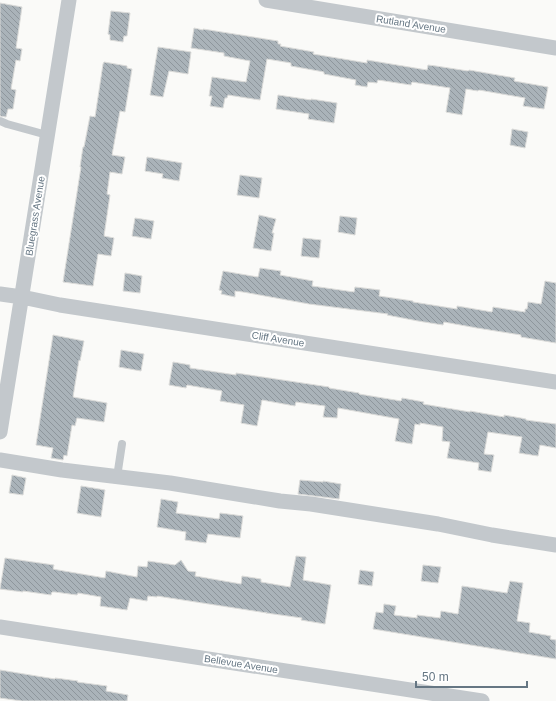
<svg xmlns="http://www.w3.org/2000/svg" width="556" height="701" font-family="Arial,sans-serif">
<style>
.building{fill:url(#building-back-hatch);stroke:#dcdcda}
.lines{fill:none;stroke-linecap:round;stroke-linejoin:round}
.lane{stroke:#c3c8cc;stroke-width:8}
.street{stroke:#c3c8cc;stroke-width:15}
.labels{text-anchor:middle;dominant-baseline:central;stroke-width:4;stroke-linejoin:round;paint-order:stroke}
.street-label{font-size:10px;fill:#657683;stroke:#fff}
</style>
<defs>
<pattern id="building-back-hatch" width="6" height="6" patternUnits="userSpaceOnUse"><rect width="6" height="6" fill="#aab3b9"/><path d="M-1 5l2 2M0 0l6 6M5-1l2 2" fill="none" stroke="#8e969c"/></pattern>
</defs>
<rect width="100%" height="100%" fill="#fafaf8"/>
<path class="building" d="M0 3 22 7 16 48 22 49 20 61 16 60 11 89 16 90 13 109H8L6 117 0 116Z
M111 11 130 13 127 36H124L123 42 110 40V35L108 34Z
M194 28 203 30V29L278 41V44H281L280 46 314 52 313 54 367 63V60L427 70 428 65 436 66 468 71 469 70 515 78 514 81 548 87 544 109 523 106 525 98 479 90 478 91 466 89 462 115 446 112 450 88 412 82 411 85 378 80 377 83 368 82 367 87 355 85 356 80 324 74V72L291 66V63L267 59 260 100 228 95 227 98H225L223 108 210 106 212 96H209L212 77 246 82 250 61 224 56V53L191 48Z
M158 47 191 52 188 74 169 71 163 97 150 95Z
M104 62 127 66V68L132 69 125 112 120 111 112 155 125 157 122 174 110 172 107 194 110 195 104 236 114 238 111 256 98 254 93 286 63 282 81 167H80L83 147H84L90 116 95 117 103 64Z
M278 95 311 100V99L337 103 334 123 308 119 309 114 276 109Z
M512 129 528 132 525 148 510 145Z
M147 157 182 163 179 181 162 178 163 174 145 171Z
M240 175 262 178 259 198 237 195Z
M259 215 276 219 272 233H274L271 251 253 248Z
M340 216 357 218 355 235 338 232Z
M135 218 154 221 151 239 132 236Z
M303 238 321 240 319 258 301 256Z
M260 268 281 271 280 275 313 281 312 286 354 292 355 287 380 290 379 296 413 301V302L457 309V306L492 312 493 307 525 312V309H527L528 302 541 304 545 281 556 283V343L521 337V335L477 328 444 322 443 325 418 321 387 315 388 314 309 304 243 292 235 291V297L221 294 222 291 219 290 223 271 258 277Z
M125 273 142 276 140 293 123 291Z
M53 335 84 341 80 361 79 360 73 397 107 403 104 422 77 418 75 426 72 425 67 456 64 455 63 460 51 458 53 448 36 445Z
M121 350 144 354 141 371 119 367Z
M173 362 190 365V368L236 375V373L329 387V388L359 393V394L401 401 402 398 424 402 423 404 470 412V411L504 417V415L526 419V420L556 424V448L540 445 538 456 519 453 522 437 488 432 484 454 494 455 491 472 478 470 479 463 447 458 450 442 442 441 443 427 420 423V425L415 424 412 444 395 441 399 419 338 408 337 418 323 417 325 406 296 402 295 406 262 400 257 426 241 423 244 405 220 401 222 391 187 385 186 388 169 385Z
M12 475 26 478 23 495 9 493Z
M300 480 323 482V481L341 484 339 499 298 494Z
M81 486 105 490 101 517 77 513Z
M161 499 178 502 176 513 219 519 220 513 243 516 240 538 208 534 206 543 185 540 186 532 157 527Z
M296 556 306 557 303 580 331 585 325 624 301 620 302 618 266 613H267L157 596V597L148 596 147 601 130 598 127 610 100 606 101 597 78 593 77 595 55 592H52L51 595 23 591V592L0 589 5 558 54 565 53 569 58 570 105 578 106 571 137 577 138 566 147 567 148 561 175 565 181 560 188 571 196 572 195 576 241 584 242 576 261 579V582L290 587Z
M423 565 441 567 438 583 421 581Z
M360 570 374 572 372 586 358 584Z
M510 581 523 583 517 621 530 623 529 632 551 636 550 639 556 640V659L373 629 376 612 383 613 384 604 396 606 394 615 417 618V615L440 618 441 611 458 614 462 586 507 593Z
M0 670 55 679V678L78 681 77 682 107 686 106 691 128 695 127 701H22L0 698Z"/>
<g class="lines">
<path class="lane" d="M0 121 7 124 47 135
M117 477 122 444"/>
<path class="street" d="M266 0 556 48
M0 294 22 297 60 305 556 382
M0 432 69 0
M0 460 62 470 170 483 280 501 311 504 438 524 492 535 556 545
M0 627 482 701"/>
</g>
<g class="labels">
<g class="street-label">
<text transform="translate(411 24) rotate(9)">Rutland Avenue</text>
<text transform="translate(35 216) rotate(-81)">Bluegrass Avenue</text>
<text transform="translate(278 339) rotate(9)">Cliff Avenue</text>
<text transform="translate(241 664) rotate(9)">Bellevue Avenue</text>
</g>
</g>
<path d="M416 681v6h111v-6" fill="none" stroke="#657683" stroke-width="2"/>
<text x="422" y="681" font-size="12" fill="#657683" stroke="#ffffff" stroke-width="3" paint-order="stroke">50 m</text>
</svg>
